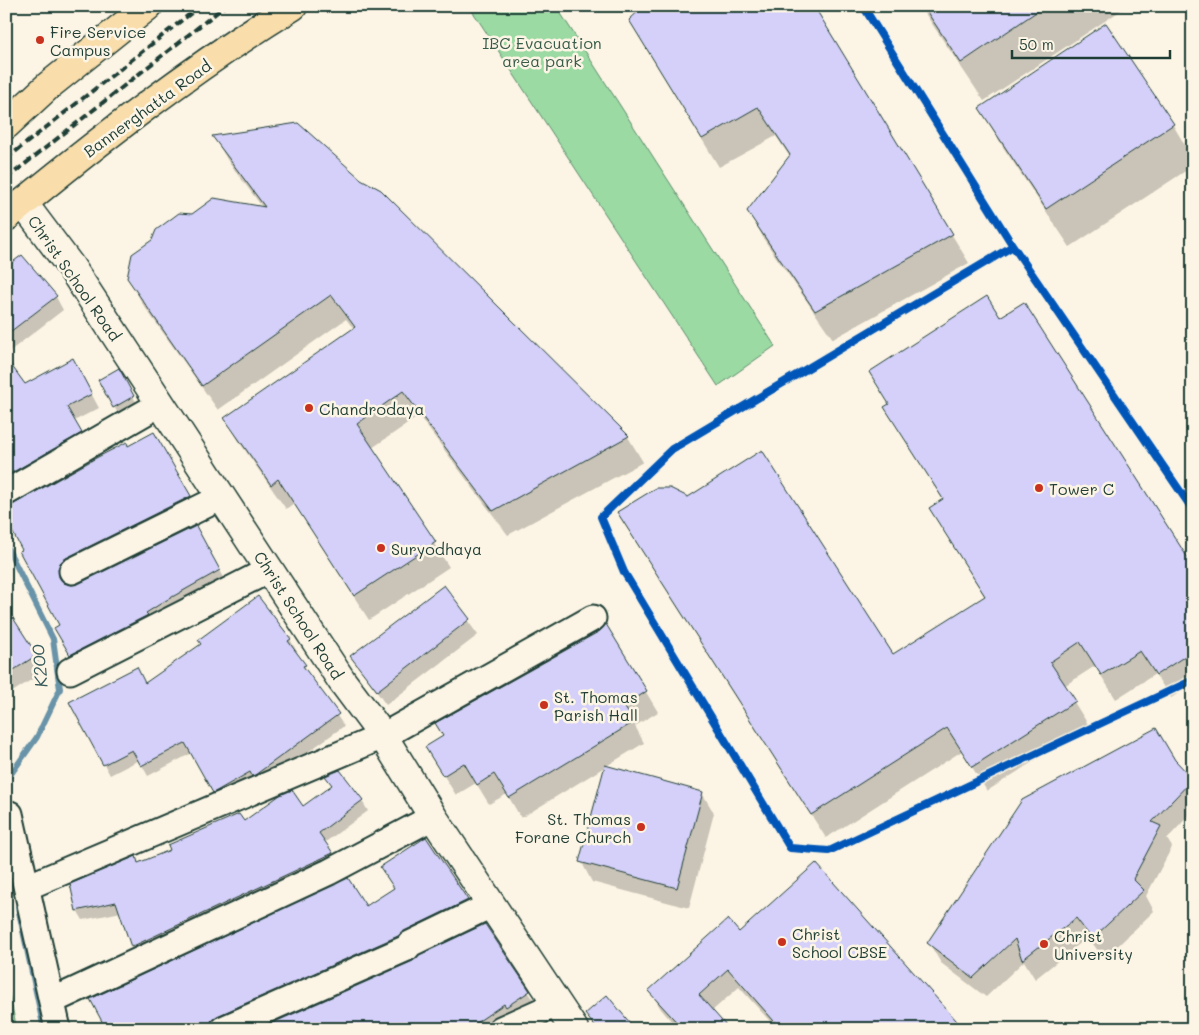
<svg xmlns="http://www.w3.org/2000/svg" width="1199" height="1035" font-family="Mali,sans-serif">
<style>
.green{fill:#9bdaa3;stroke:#5d8c6c}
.shadow{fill:#0003}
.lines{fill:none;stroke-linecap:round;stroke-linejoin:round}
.stream{stroke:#6893a8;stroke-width:6}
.building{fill:#d4d0f9;stroke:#1f3d34}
.minor-casing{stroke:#1f3d34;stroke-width:29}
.tertiary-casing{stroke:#1f3d34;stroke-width:31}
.primary-casing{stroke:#1f3d34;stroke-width:31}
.minor{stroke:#fcf5e5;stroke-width:25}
.tertiary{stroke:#fcf5e5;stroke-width:28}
.primary{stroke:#f9ddab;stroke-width:28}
.rail{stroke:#1f3d34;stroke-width:4;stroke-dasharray:8 4;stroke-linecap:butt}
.cycleway-casing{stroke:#fcf5e5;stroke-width:11}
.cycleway{stroke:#0057b8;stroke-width:8}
.poi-dot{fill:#c8321e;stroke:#fcf5e5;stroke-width:2}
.labels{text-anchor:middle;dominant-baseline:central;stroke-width:5;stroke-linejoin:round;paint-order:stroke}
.poi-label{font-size:16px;fill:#1f3d34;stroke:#fcf5e5;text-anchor:start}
.park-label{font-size:16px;fill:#385c4a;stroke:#fcf5e5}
.street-label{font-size:16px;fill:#1f3d34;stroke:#fcf5e5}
.water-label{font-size:18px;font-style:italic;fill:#375a5b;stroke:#fcf5e5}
</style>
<rect width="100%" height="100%" fill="#fcf5e5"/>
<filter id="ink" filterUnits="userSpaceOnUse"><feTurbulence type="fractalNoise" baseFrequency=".02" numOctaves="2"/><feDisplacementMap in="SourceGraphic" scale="10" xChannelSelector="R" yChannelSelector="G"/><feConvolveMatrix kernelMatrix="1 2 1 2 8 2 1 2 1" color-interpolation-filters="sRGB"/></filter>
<g filter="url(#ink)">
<path class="green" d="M469 6H556L775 346 718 386Z
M6 980 17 1029H6Z"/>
<path class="shadow" d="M813 6 969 263 833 339 765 241 749 211 790 157 776 136 719 167 647 49Z
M920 6H1121L1123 9 984 101Z
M1106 25 1173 125 1193 159V166L1070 247 1003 147 980 108Z
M214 137 360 180 381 191 628 437 643 462 508 535 419 416 372 448 449 567 369 620 294 503 286 509 240 443 226 419 354 329 346 319 218 410 142 303 128 277 192 216 263 208 228 161Z
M6 268 56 297 63 310 6 354Z
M1000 319 1193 569V684L1171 698 1155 674 1116 699 1095 666 1064 686 1089 726 987 791 962 751 826 838 619 513 893 656 985 597 930 508 943 500 886 408Z
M6 360 24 386 80 373 99 408 74 421 88 446 6 489Z
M118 370 139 407 120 417 99 380Z
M153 434 196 508 65 575V585L72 587 79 585 195 528 225 581 78 665 56 628 61 626 21 552 128 448Z
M443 587 478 635 386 705 352 657Z
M6 610 45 671 6 696Z
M606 626 658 712 635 726 644 743 521 818 507 794 489 804 476 783 456 795 439 768Z
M290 639 310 677 344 726 262 785 220 803 192 753 148 776 139 760 110 775 104 764 145 685Z
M1174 760 1193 780V811L1167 839 1172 847 1146 896 1154 911 1104 959 1088 937 1035 979 1024 961 986 997 941 963 929 943Z
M702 793 714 813 689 908 592 882 581 861Z
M362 801 368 811 324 843 338 864 138 956 132 946 121 912 83 920 77 910 136 858 139 864 244 823 303 807Z
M426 839 474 914 225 1029H107L365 908 395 889Z
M485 925 537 1005 501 1029H262L413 962Z
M739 933 963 1029H777L739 987 712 1011 726 1029H678L661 1009 650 991Z"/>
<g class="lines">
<path class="stream" d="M6 545 53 639 60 689 37 737 6 781
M18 907 44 1029"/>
</g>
<path class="building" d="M644 6H814L953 234 815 311 747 211 790 155 758 107 702 139 629 20Z
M923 6H1045L961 63Z
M1106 23 1174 124 1046 209 979 108Z
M298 123 361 179 381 190 629 436 493 511 403 391 357 424 436 542 354 596 278 479 271 485 224 418 355 327 331 295 202 386 127 278 132 254 152 240 156 230 179 213 192 214 214 198 265 207 212 136Z
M22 255 57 296 6 335V267Z
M987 296 1000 317 1024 302 1193 566V651L1156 675 1140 651 1101 675 1080 642 1050 662 1076 701 972 767 947 728 811 815 617 512 656 488H670L688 497 762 450 893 654 985 596 929 508 943 499 884 407 889 404 869 372Z
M6 358 25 384 73 358 92 394 67 407 82 433 6 476Z
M119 368 134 396 113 408 98 380Z
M154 432 191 496 66 558 60 563 59 577 64 583 72 585 78 584 196 526 220 570 165 601 146 613 148 615 70 655 54 628 59 625 19 551 22 550 6 520V506L14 504 96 458 127 442 128 446Z
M444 585 470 619 377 691 350 656Z
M258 596 291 639 288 641 306 665 303 666 339 714 255 775 252 776 250 772 213 793 185 743 141 766 132 750 103 765 69 702 137 667 145 683 201 644 198 640Z
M6 607 37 655 6 675Z
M606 624 647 691 624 706 634 722 509 798 494 774 477 785 464 763 443 776 425 747 443 736 435 723 600 631Z
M1156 728 1175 760 1193 779 1152 822 1161 826 1133 879 1144 890 1092 939 1076 918 1022 960 1015 939 973 978 927 943 1022 800Z
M605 765 703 792 677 888 579 862Z
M340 770 363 800 319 833 333 853 131 947 116 902 76 911 70 884 134 857 136 856 138 863 170 850 168 845 239 814 244 821 280 795 292 790 303 806 332 785 325 776Z
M426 837 468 900 404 931 398 936 217 1016 211 1021 209 1029H106L90 999 348 878 366 906 394 888 380 867Z
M816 863 850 901 964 1029H781L728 969 699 995 729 1029H683L648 991 728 919 739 932Z
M485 924 530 991 506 1007 504 1004 476 1023 479 1029H259L413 961 419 955Z
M607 995 635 1029H597L585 1014Z"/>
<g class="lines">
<g class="minor-casing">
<path id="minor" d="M7 492 160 404
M72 571 222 497
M70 671 269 570
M10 814 58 1029
M27 887 383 736 593 618
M52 1001 329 872 433 817
M223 1029 407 948 410 944 491 905
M501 1029 557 1004"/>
</g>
<g class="tertiary-casing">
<path id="tertiary" d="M23 203 71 267 342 681 383 736 433 817 574 1029"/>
</g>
<g class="primary-casing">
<path id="primary" d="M6 125 48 86 148 6
M6 217C98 141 192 68 293 6"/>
</g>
<use href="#minor" class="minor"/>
<use href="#tertiary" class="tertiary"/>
<use href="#primary" class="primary"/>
<path class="rail" d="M6 159 200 6
M6 179 225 6"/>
<g class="cycleway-casing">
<path id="cycleway" d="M863 6 1013 246 1193 510
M1013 246 672 449 601 517 624 572 790 848 829 851 1193 680"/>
</g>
<use href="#cycleway" class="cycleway"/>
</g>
</g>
<g class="poi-dot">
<circle cx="40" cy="40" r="5"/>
<circle cx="309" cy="408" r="5"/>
<circle cx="1039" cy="488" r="5"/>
<circle cx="381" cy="548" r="5"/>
<circle cx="544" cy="705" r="5"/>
<circle cx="641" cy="827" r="5"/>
<circle cx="782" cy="942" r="5"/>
<circle cx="1044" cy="944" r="5"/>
</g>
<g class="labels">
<g class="poi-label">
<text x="50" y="31">Fire Service<tspan x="50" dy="18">Campus</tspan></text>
<text x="319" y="408">Chandrodaya</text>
<text x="1049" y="488">Tower C</text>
<text x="391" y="548">Suryodhaya</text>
<text x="554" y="696">St. Thomas<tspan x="554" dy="18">Parish Hall</tspan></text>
<text x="631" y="818" text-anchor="end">St. Thomas<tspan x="631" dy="18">Forane Church</tspan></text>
<text x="792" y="933">Christ<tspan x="792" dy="18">School CBSE</tspan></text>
<text x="1054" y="935">Christ<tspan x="1054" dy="18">University</tspan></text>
</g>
<g class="park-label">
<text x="542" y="42">IBC Evacuation<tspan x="542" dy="18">area park</tspan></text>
</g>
<g class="street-label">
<text transform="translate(147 108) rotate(-36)">Bannerghatta Road</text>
<text transform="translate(75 278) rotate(55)">Christ School Road</text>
<text transform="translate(299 615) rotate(57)">Christ School Road</text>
</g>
<g class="water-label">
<text transform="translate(39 666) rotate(-95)">K200</text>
</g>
</g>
<rect width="1199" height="1035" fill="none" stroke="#fcf5e5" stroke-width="25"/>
<rect x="12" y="12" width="1174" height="1010" fill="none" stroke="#1f3d34" stroke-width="2" filter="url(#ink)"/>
<path d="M1012 50v8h158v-8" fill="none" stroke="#1f3d34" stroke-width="2.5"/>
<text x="1019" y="50" font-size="15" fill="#1f3d34" stroke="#fcf5e5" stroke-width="4" paint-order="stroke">50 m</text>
</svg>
